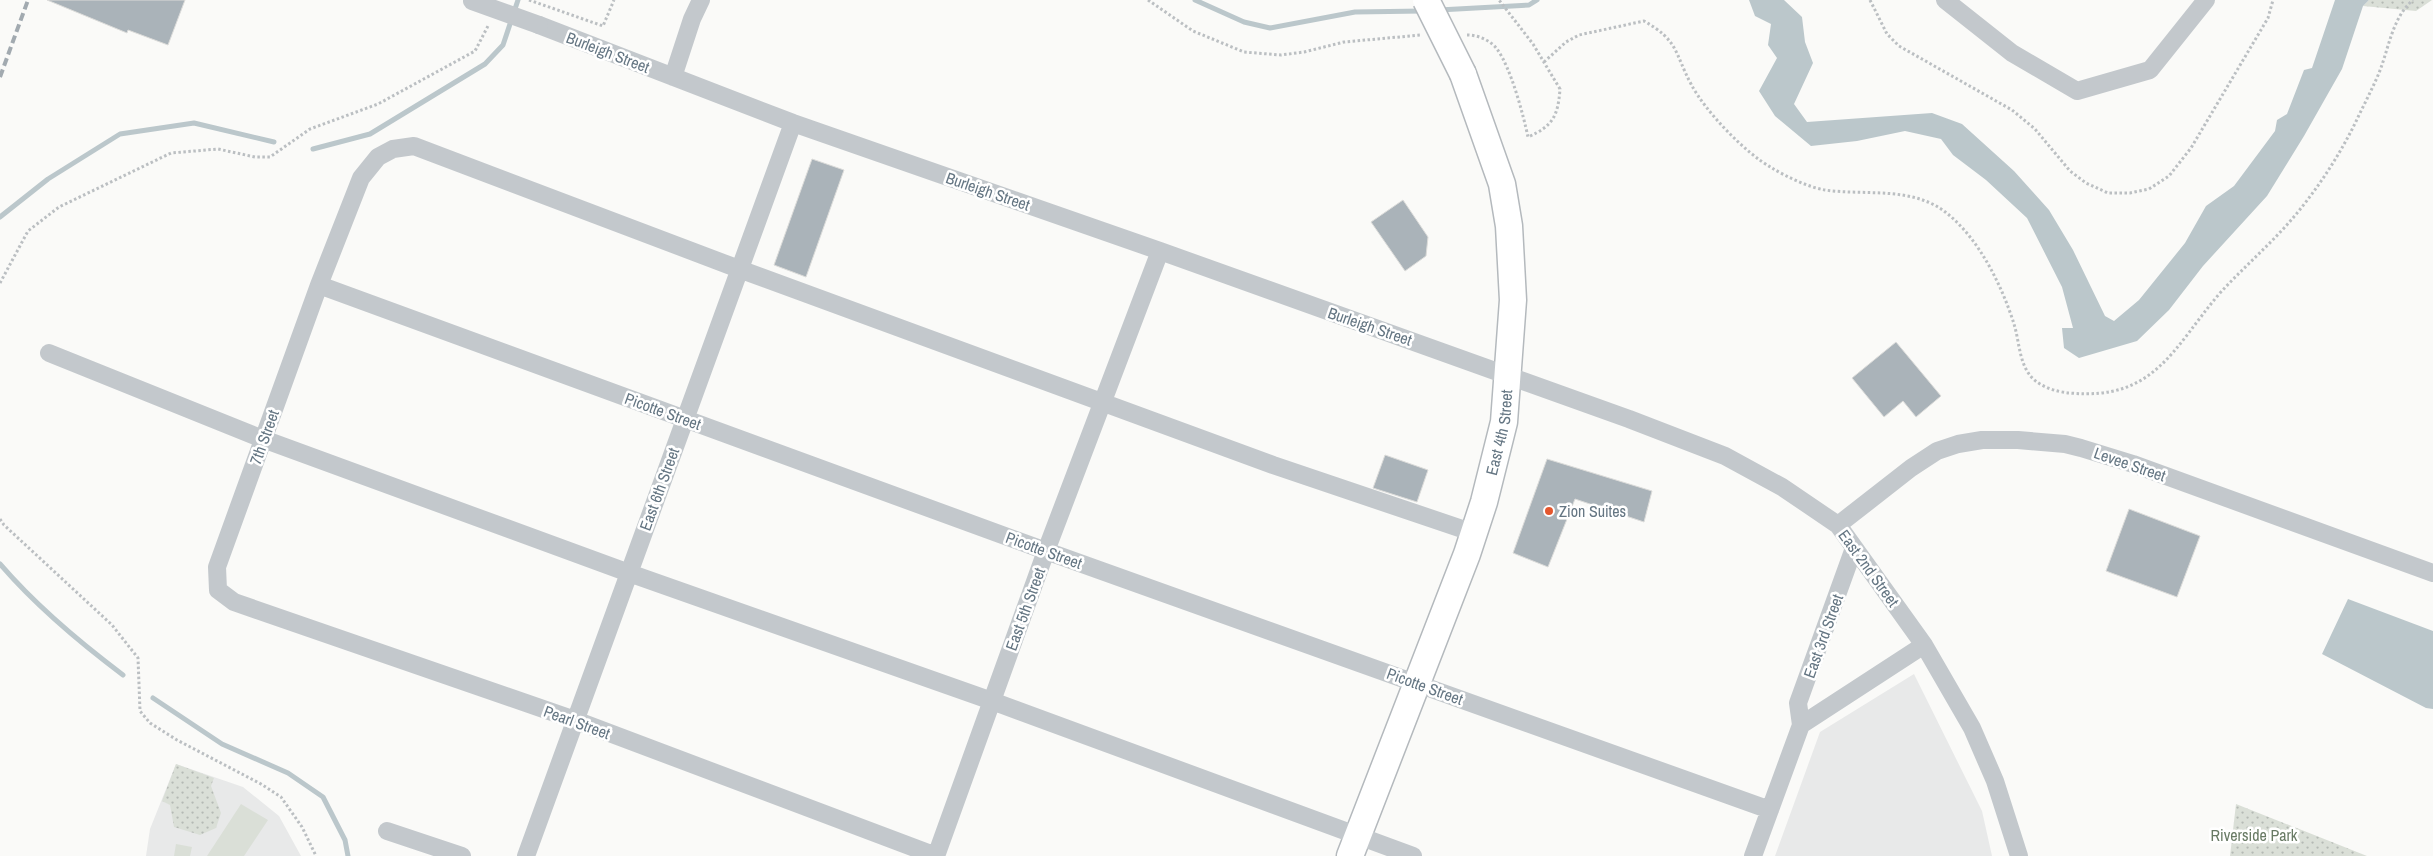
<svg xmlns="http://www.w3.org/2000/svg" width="2433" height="856" font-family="'Archivo Narrow',sans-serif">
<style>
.built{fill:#e8e9e9}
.green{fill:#dadfd7}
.park{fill:url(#park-dots)}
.water{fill:#bbc7cb}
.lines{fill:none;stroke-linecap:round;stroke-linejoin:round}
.stream{stroke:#bbc7cb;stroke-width:5}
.building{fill:#aab3b9;stroke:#dcdcda}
.highway-casing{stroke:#b4b9bd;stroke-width:29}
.path{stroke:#bbbfc2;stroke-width:3;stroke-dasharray:2.5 2.5;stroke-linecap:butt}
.minor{stroke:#c3c8cc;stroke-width:18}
.highway{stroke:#fff;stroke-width:26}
.rail{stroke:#a2aab0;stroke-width:4;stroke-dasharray:8 4;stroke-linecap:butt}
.highway-bridge-casing{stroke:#b4b9bd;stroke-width:29;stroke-linecap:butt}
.minor-bridge{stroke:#c3c8cc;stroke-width:18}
.highway-bridge{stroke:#fff;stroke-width:26}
.poi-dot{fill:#e4572e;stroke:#fff;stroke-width:2}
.labels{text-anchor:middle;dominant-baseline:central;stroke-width:5;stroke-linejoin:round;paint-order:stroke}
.street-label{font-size:16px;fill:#657683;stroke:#fff}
.poi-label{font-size:16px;fill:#657683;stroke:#fff;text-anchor:start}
.park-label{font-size:16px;fill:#687a64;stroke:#fff}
</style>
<defs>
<pattern id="park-dots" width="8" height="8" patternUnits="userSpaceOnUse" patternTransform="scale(1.25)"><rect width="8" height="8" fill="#dadfd7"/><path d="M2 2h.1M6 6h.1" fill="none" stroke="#b4b9b4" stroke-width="1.8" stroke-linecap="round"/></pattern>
</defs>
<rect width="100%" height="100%" fill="#fafaf8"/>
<path class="built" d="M1914 674 1982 811 1992 856H1775L1820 732Z
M176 764 243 787 279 816 301 856H146L150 829Z"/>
<path class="green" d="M241 804 268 820 244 856H207Z
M176 844 192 847 190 856H174Z"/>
<path class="park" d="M2369 0H2432L2416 11 2363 6Z
M176 764 214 778 211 786 221 813 216 828 200 835 174 827 170 805 162 801Z
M2236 804 2367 856H2230Z"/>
<path class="water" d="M1749 0H1784L1802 17 1805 42 1813 63 1794 104 1807 122 1932 113 1962 124 2014 171 2049 210 2073 250 2105 316 2114 321 2139 300 2185 243 2206 206 2234 186 2275 131 2277 120 2287 114 2304 70 2312 68 2335 0H2369L2363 6 2342 69 2304 136 2267 196 2203 266 2169 310 2137 341 2079 358 2064 348 2062 328H2073L2062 287 2027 218 1986 180 1953 155 1941 139 1905 131 1857 141 1811 146 1775 116 1759 91 1777 58 1768 45 1771 24 1755 16Z
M2348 599 2433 631V709L2426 708 2322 654Z"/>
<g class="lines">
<path class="stream" d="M1195 0 1244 22 1270 28 1355 12 1423 11
M1439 10 1529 5 1537 0
M313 149 370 134 485 64 503 45 518 0
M0 217 48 179 120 134 194 123 274 142
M0 564C36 606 79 642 123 675
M153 698 222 744 288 773 323 797 345 840 348 856"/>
</g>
<path class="building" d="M47 0H185L168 45 128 30 127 33Z
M812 159 844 170 806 277 774 265Z
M1403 200 1428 237 1426 256 1405 271 1371 222Z
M1896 342 1941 396 1916 417 1903 401 1884 417 1852 378Z
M1385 455 1428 470 1417 502 1373 488Z
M1547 459 1652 491 1644 522 1575 499 1548 567 1513 553Z
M2129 509 2200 536 2177 597 2106 571Z"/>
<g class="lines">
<g class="highway-casing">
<g id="highway">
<path id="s1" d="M1350 856 1467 554 1484 502 1504 422 1513 300 1509 226 1502 184 1463 74"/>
</g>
</g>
<path class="path" d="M529 0 603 26 614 0
M1148 0 1193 31 1244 52 1281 55 1304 52 1344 42 1421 35
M1870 0 1887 34 1899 46 2012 110 2035 129 2070 171 2086 183 2108 193H2130L2149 189 2169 176 2191 148 2268 18 2273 0
M1467 35C1478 35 1490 40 1497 49 1511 68 1523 114 1528 137 1553 126 1558 116 1560 89L1533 44 1499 0
M1544 62 1566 42 1579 35 1644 21C1679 41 1674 52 1691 84 1705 111 1745 153 1772 168 1787 177 1808 187 1825 190 1866 196 1914 185 1949 215 1980 241 2002 286 2014 324 2019 340 2019 360 2029 374 2037 386 2056 392 2070 393 2155 401 2173 348 2220 293 2241 270 2264 250 2285 227 2314 195 2341 154 2359 115 2366 101 2373 87 2379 73 2389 48 2392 18 2413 0
M0 283 28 231 59 207 171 153 218 149 255 157H270L310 129 378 104 475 51 489 24
M0 519 4 525 112 625 138 658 140 711 150 723 177 740 261 784 281 797 302 827 316 856"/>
<path class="minor" d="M1945 0 2012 53 2077 91 2150 70 2206 0
M539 25 793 123 1160 251 1629 419 1725 456 1782 487 1838 525 1924 645 1972 728 1995 781 2019 856
M673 77 692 19 701 0
M319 285 1046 551 1770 810
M49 353 263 439 629 573 992 701 1413 856
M1838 525 1911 468 1937 451 1958 444 1982 440H2018L2065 444 2081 448 2133 464 2433 573
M1801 725 1924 645
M387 831 462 856
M526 856 793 123
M936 856 575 720 234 602 218 590 217 567 319 285 361 178 378 157 393 149 414 146 739 269 1273 465 1474 533
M936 856 1046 551 1160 251
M1753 856 1801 725 1798 703 1854 548"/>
<use href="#highway" class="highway"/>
<path class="rail" d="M0 77 28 0"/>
<g class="highway-bridge-casing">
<path id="highway-bridge" d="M1426 0 1463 74"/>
</g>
<path class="minor-bridge" d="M472 1 539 25"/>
<use href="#highway-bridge" class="highway-bridge"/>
</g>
<circle class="poi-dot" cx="1549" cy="511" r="5"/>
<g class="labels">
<g class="street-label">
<text transform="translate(608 52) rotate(21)">Burleigh Street</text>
<text transform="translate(988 191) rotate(19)">Burleigh Street</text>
<text transform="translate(1370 326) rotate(19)">Burleigh Street</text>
<text transform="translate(663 411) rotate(20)">Picotte Street</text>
<text stroke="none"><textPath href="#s1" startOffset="450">East 4th Street</textPath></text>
<text transform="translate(264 437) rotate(-70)">7th Street</text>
<text transform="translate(2130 464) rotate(19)">Levee Street</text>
<text transform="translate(659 489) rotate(-70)">East 6th Street</text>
<text transform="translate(1044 550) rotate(20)">Picotte Street</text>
<text transform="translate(1869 568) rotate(54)">East 2nd Street</text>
<text transform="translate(1025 609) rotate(-70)">East 5th Street</text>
<text transform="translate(1823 636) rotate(-70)">East 3rd Street</text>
<text transform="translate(1425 686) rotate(20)">Picotte Street</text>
<text transform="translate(577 722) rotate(20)">Pearl Street</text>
</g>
<g class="poi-label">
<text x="1559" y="511">Zion Suites</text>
</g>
<g class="park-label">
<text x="2254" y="835">Riverside Park</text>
</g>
</g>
</svg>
